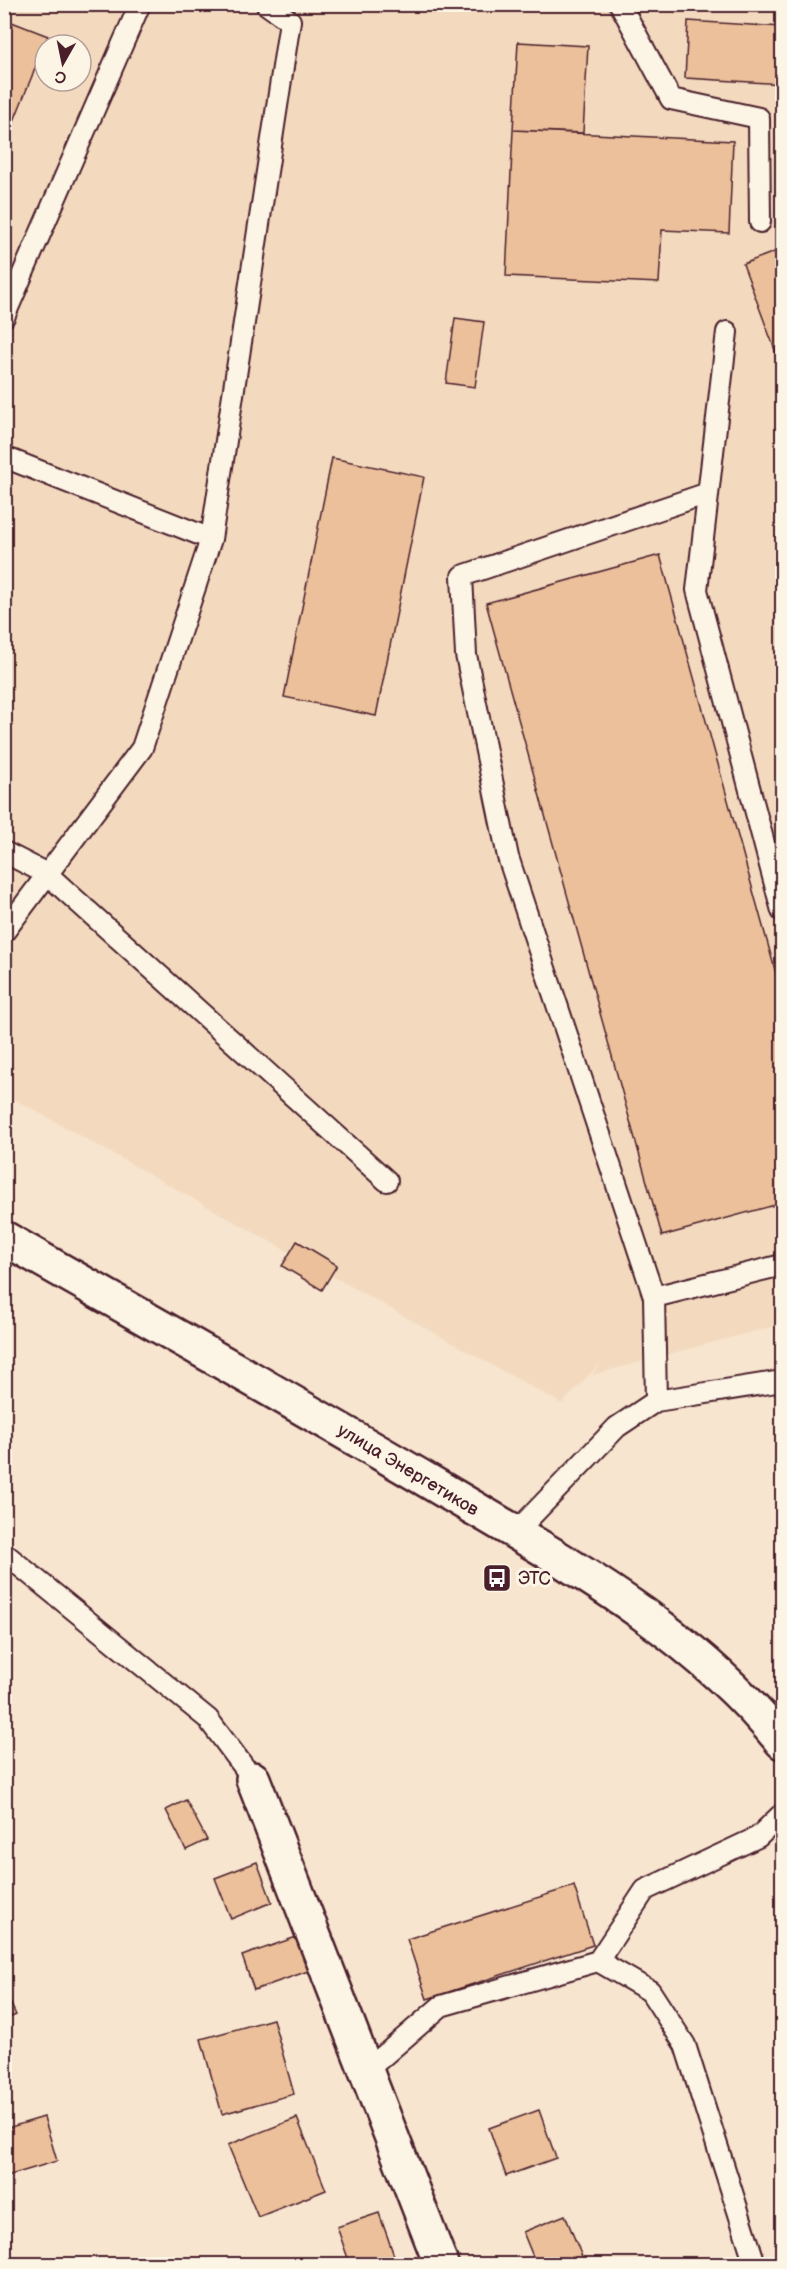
<svg xmlns="http://www.w3.org/2000/svg" width="787" height="2269" font-family="'Balsamiq Sans',sans-serif">
<style>
.built{fill:#f3dabf;fill-rule:evenodd}
.building{fill:#ebc09b;stroke:#4a1f2b;stroke-width:1.5}
.lines{fill:none;stroke-linecap:round;stroke-linejoin:round}
.service-casing{stroke:#4a1f2b;stroke-width:24}
.minor-casing{stroke:#4a1f2b;stroke-width:38}
.tertiary-casing{stroke:#4a1f2b;stroke-width:38}
.service{stroke:#fcf5e5;stroke-width:20}
.minor{stroke:#fcf5e5;stroke-width:33}
.tertiary{stroke:#fcf5e5;stroke-width:33}
.labels{text-anchor:middle;dominant-baseline:central;stroke-width:6;stroke-linejoin:round;paint-order:stroke}
.street-label{font-size:18px;fill:#4a1f2b;stroke:#fcf5e5}
.poi-label{font-size:18px;fill:#4a1f2b;stroke:#fcf5e5;text-anchor:start}
</style>
<rect width="100%" height="100%" fill="#f7e5cf"/>
<filter id="ink" filterUnits="userSpaceOnUse"><feTurbulence type="fractalNoise" baseFrequency=".0167" numOctaves="2"/><feDisplacementMap in="SourceGraphic" scale="12" xChannelSelector="R" yChannelSelector="G"/><feConvolveMatrix kernelMatrix="1 2 1 2 8 2 1 2 1" color-interpolation-filters="sRGB"/></filter>
<g filter="url(#ink)">
<path class="built" d="M5 5H782V1324L592 1375 601 1362 562 1404 5 1094ZM45 45H81V81H45Z"/>
<path class="building" d="M4 19 48 36 4 146Z
M688 21 782 27V84L685 78Z
M518 42 588 46 583 133 513 130Z
M513 130 733 141 729 233 662 230 659 283 506 276Z
M782 249V369L743 264Z
M455 318 484 322 475 387 446 383Z
M332 458 424 477 376 716 284 697Z
M660 555 782 995V1203L662 1236 486 603Z
M297 1241 337 1265 322 1290 282 1266Z
M186 1800 207 1840 186 1850 166 1810Z
M257 1862 272 1902 231 1919 215 1878Z
M574 1886 593 1945 427 1999 407 1939Z
M302 1935 314 1969 254 1990 242 1956Z
M4 1989 16 2015 4 2020Z
M273 2019 294 2094 222 2114 201 2039Z
M539 2110 556 2158 506 2176 489 2128Z
M44 2117 57 2161 4 2177V2129Z
M297 2118 326 2190 258 2217 228 2145Z
M379 2213 397 2264H350L337 2227Z
M565 2215 585 2264H536L523 2232Z"/>
<g class="lines">
<g class="service-casing">
<path id="service" d="M620 4 671 99 759 118 760 222
M4 317 140 4
M727 332 697 590 782 911
M4 457 211 539 142 748 4 932
M211 539 290 21 266 4
M4 852 47 874 387 1181
M654 1297 782 1265
M656 1401 654 1297 508 857 466 655 462 576 708 493
M515 1533 617 1427 656 1401 782 1381
M4 1553 208 1719 253 1779
M598 1961 650 1991 685 2045 755 2264
M366 2071 441 2006 598 1961 645 1890 758 1837 782 1814"/>
</g>
<g class="minor-casing">
<path id="minor" d="M253 1779 441 2264"/>
</g>
<g class="tertiary-casing">
<path id="tertiary" d="M4 1238C148 1320 292 1401 435 1485 559 1559 690 1627 782 1742"/>
</g>
<use href="#service" class="service"/>
<use href="#minor" class="minor"/>
<use href="#tertiary" class="tertiary"/>
</g>
</g>
<defs>
<g id="bus-square" transform="scale(1.5)"><rect x="-9" y="-9" width="18" height="18" rx="4" fill="#4a1f2b" stroke="#fcf5e5"/><path d="M-5-6H5V4H4V6H2V4H-2V6H-4V4H-5ZM-3.5-4V0h7V-4ZM-3.5 1.2v1.5H-2V1.2ZM2 1.2v1.5H3.5V1.2Z" fill="#fff"/></g>
</defs>
<g fill-rule="evenodd">
<use href="#bus-square" x="497" y="1578"/>
</g>
<g class="labels">
<g class="street-label">
<text transform="translate(408 1470) rotate(31)">улица Энергетиков</text>
</g>
<g class="poi-label">
<text x="518" y="1578">ЭТС</text>
</g>
</g>
<rect width="787" height="2269" fill="none" stroke="#fcf5e5" stroke-width="24"/>
<rect x="12" y="12" width="763" height="2245" fill="none" stroke="#4a1f2b" stroke-width="2" filter="url(#ink)"/>
<g transform="translate(63 63) rotate(189)"><circle r="28" fill="#fcf5e5" stroke="#b59f9b" stroke-width="1.5"/>
<path d="M0-4.5L10 22L0 15L-10 22Z" fill="#4a1f2b"/>
<text y="-9" font-size="16" font-weight="bold" text-anchor="middle" fill="#4a1f2b">С</text>
</g>
</svg>
